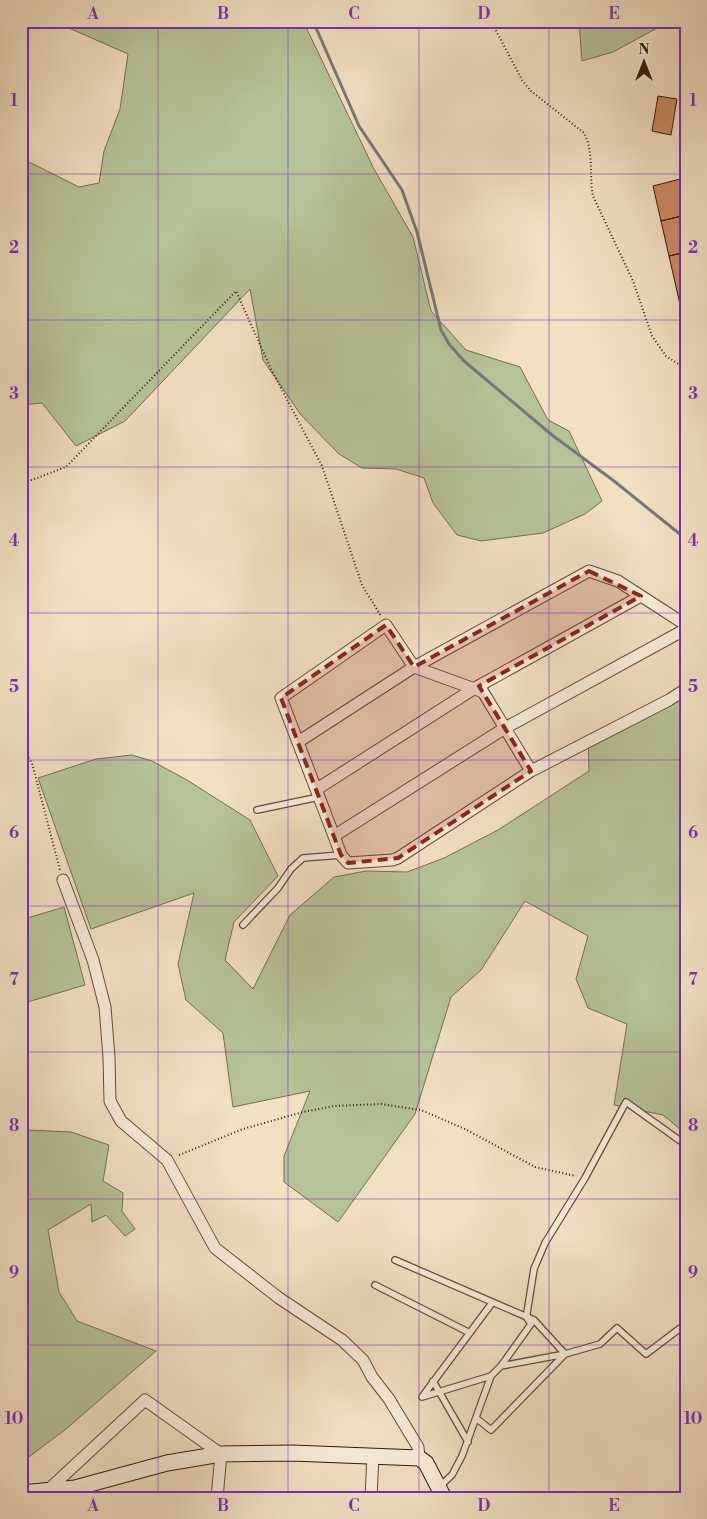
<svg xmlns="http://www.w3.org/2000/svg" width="707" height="1519" font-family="'Libre Bodoni',serif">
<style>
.green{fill:#b6c398;stroke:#746e52}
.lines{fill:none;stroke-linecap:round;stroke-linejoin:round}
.stream{stroke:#747a76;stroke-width:3}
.building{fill:#cc8a64;stroke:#331a0b}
.lane-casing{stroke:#634c39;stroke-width:8}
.street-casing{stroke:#634c39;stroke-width:13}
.secondary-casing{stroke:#331a0b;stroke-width:17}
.path{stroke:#331a0b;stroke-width:2;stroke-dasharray:1 2.5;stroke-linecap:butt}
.lane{stroke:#f7ebd8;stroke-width:5.5}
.street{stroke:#f7ebd8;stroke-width:11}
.secondary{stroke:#f7ebd8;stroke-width:15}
.marked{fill:#8f2418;fill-opacity:0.2;stroke:#8f2418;stroke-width:4;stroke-dasharray:10 6;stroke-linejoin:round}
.grid{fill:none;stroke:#7b2cbf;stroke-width:1;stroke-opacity:0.55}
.neatline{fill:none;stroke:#7b2cbf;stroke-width:2}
.grid-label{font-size:16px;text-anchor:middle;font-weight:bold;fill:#7b2cbf}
</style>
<rect width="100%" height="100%" fill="#f2e0c3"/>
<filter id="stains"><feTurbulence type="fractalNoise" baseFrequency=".004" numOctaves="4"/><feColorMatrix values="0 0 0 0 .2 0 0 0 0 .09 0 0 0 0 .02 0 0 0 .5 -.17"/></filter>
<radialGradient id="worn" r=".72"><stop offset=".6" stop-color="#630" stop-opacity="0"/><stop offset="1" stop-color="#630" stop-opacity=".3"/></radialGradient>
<path class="green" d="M53 21H303L374 169 413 237 431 311 466 350 520 367 548 420 569 431 602 501 585 514 543 533 481 541 457 535 433 503 424 478 396 469 362 468 339 454 301 415 263 360 250 289 125 421 76 446 42 403 21 405V158L79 187 99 183 104 151 120 109 128 54Z
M579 21H670L613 52 582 61Z
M686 678V1134L663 1115 614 1105 627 1024 588 1008 576 979 588 936 525 901 481 970 451 997 415 1114 338 1222 284 1182V1156L310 1091 233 1107 223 1033 186 1000 178 964 194 893 91 929 38 778 96 759 132 755 152 761 187 780 250 820 278 876 234 922 225 960 253 989 290 915 334 877 366 871 407 872 444 858 498 830 589 771 588 737 677 692Z
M64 907 85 985 21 1004V920Z
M21 1124 28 1130 71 1132 109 1145 103 1181 123 1193 122 1211 135 1229 125 1236 106 1215 92 1222 91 1204 48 1230 59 1292 77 1321 156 1351 66 1429 26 1459 21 1461Z"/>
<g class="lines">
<path class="stream" d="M313 21 359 126 402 190 417 232 441 330 449 344 464 361 552 435 614 481 686 539"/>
</g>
<path class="building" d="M658 96 677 99 671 135 652 131Z
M684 178 686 186V215L661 221 653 186Z
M686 215V252L669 256 661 221Z
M686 252V312L682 313 669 256Z"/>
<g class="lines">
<g class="lane-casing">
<path id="lane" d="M257 810 319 797
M243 925 278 888 291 869 303 858 341 855
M395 1260 534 1320 565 1354 491 1430 476 1418
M375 1285 470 1333
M501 1366 565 1354 600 1344 617 1328 646 1354 683 1326
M491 1376 422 1397 492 1303
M433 1381 468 1442
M439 1487 452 1475 462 1456 491 1376 501 1366 531 1324 527 1318V1313L534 1269 545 1243 585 1178 626 1102 686 1145"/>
</g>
<g class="street-casing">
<path id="street" d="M298 742 414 667 589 571 618 581 686 625
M531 771 483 692 414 667 386 625 281 698 334 836 341 855 348 863 392 860 398 858 531 771 669 700 686 689
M317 789 475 688 641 596
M334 836 505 728 686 629
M63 880 93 960 105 1007 109 1057 110 1101 121 1121 167 1160 215 1248 279 1298 342 1340 363 1360 372 1377 389 1399 418 1447 419 1458
M47 1491 145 1400 221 1454 217 1498
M371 1498 373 1456"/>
</g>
<g class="secondary-casing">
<path id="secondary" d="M21 1493 75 1488 167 1463 221 1454 292 1453 419 1458 426 1463 444 1498"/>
</g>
<path class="path" d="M491 21 522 80 531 91 584 133C594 151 589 176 593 196L633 281 652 336 666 356 686 369
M21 484 66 467 236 291 271 369 322 466 362 585 381 616
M21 746 32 763 60 870
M179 1155 243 1129 303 1112 334 1106 381 1104 421 1110 465 1129 535 1167 576 1176"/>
<use href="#lane" class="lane"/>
<use href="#street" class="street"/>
<use href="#secondary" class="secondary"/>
</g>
<path class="marked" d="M589 571 641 596 479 686 531 771 398 858 348 863 341 855 281 698 386 625 414 667Z"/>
<path class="grid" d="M158 21V1498M288 21V1498M419 21V1498M549 21V1498M21 174H686M21 320H686M21 467H686M21 613H686M21 760H686M21 906H686M21 1052H686M21 1199H686M21 1345H686"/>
<rect width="707" height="1519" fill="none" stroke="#f2e0c3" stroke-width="55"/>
<g transform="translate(644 62)" stroke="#f7ebd8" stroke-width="4" paint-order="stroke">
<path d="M0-4L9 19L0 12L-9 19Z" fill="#331a0b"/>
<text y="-8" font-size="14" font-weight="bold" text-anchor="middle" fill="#331a0b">N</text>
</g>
<rect x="28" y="28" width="652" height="1464" class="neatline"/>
<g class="grid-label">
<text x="93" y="19">A</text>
<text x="223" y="19">B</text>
<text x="354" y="19">C</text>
<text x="484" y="19">D</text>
<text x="614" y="19">E</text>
<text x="14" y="106">1</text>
<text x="693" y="106">1</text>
<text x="14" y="253">2</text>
<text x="693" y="253">2</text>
<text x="14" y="399">3</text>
<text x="693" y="399">3</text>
<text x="14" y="546">4</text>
<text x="693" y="546">4</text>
<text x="14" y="692">5</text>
<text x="693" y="692">5</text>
<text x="14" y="838">6</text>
<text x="693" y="838">6</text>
<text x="14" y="985">7</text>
<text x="693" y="985">7</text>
<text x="14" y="1131">8</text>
<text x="693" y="1131">8</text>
<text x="14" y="1278">9</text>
<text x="693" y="1278">9</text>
<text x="14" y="1424">10</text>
<text x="693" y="1424">10</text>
<text x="93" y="1511">A</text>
<text x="223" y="1511">B</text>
<text x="354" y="1511">C</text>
<text x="484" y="1511">D</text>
<text x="614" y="1511">E</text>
</g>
<rect width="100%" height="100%" filter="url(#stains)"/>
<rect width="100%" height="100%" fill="url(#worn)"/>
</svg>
